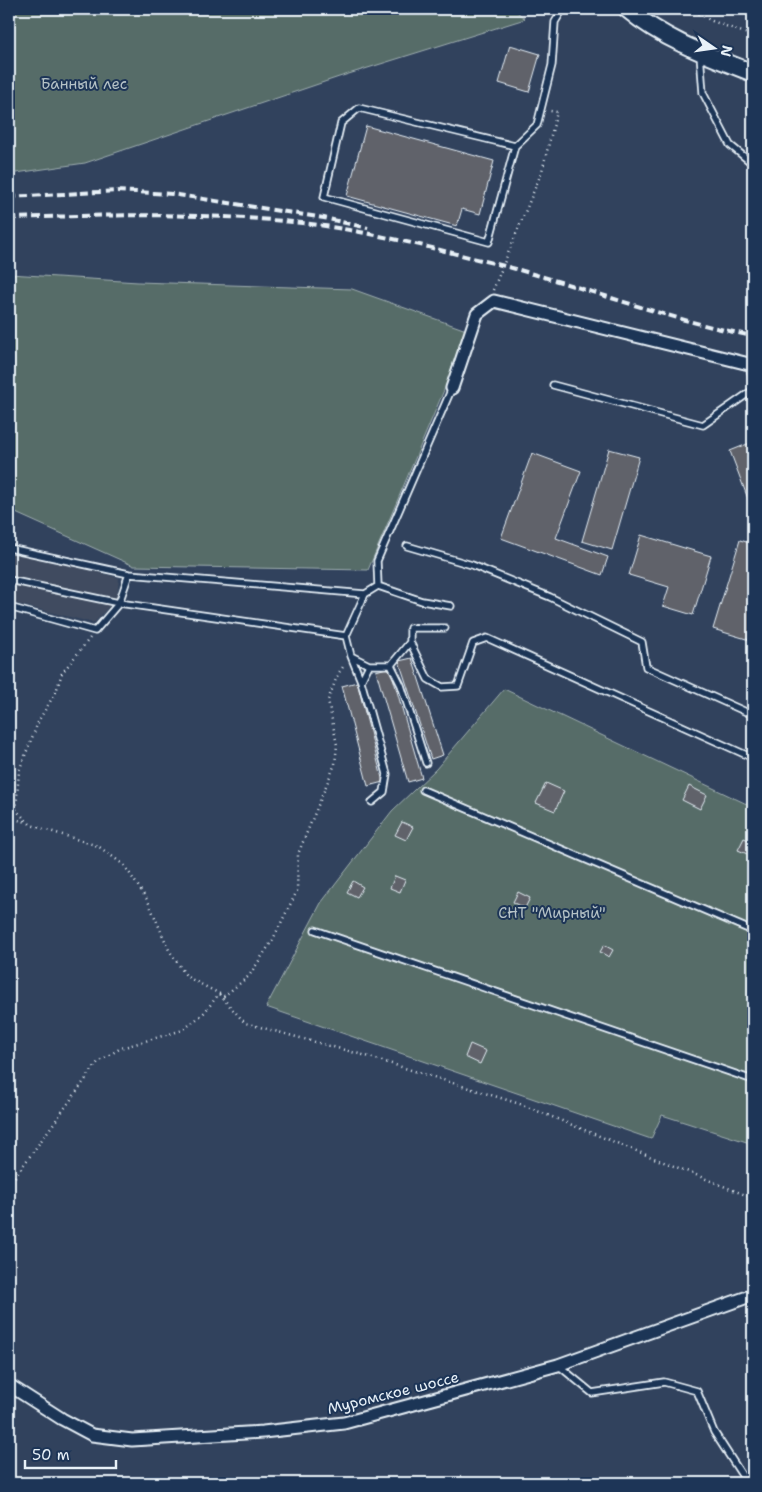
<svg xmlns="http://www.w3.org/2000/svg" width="762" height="1492" font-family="'Shantell Sans',sans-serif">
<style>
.built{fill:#3f4c61}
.green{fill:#566c68;stroke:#9faeb0}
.building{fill:#60626a;stroke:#e8f1f8}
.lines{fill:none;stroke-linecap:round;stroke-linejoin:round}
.lane-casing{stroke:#e8f1f8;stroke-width:9}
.street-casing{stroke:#e8f1f8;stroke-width:15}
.secondary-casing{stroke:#e8f1f8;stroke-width:20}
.path{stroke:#e8f1f8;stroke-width:2.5;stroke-dasharray:1 4;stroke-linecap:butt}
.lane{stroke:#1d3557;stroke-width:5.5}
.street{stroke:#1d3557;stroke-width:11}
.secondary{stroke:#1d3557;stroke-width:16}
.rail{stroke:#e8f1f8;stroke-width:4;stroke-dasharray:8 4;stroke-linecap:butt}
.labels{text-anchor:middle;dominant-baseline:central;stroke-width:4;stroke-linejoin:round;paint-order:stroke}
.park-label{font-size:15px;fill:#b5c2c6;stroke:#1d3557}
.street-label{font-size:15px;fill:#e8f1f8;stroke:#1d3557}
</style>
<rect width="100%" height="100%" fill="#31425d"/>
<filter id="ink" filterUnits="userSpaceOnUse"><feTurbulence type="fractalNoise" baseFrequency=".02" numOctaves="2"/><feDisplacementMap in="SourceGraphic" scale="10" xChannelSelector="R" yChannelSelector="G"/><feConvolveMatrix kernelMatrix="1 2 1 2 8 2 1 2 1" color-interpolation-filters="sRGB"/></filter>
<g filter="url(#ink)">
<path class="built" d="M9 547 119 578 117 598 94 623 9 602Z"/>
<path class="green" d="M9 9H514L525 19 339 77 85 163 9 174Z
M9 274 138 282 352 289 469 331 368 570 134 566 9 510Z
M504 689 753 807V1144L662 1115 651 1139 266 1007 321 903 392 811 436 769Z"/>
<path class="building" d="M510 45 540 54 529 92 499 83Z
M366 126 494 161 480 214 462 209 457 226 347 196Z
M750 443 753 450V512L730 451Z
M609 449 639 457 612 550 582 541Z
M532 453 581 471 556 538 608 557 602 575 501 538Z
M641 535 711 556 693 615 663 606 669 587 629 575Z
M740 540 753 544V641L713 629Z
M412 658 443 755 431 759 399 661Z
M390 667 422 778 408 782 376 671Z
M357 682 383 782 368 786 342 686Z
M546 783 564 791 555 811 536 803Z
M689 786 707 795 700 809 682 800Z
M402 822 413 827 406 840 395 835Z
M744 838 753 842 752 856 738 850Z
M395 876 405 880 400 892 390 888Z
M353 881 363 887 357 897 347 892Z
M518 892 530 898 525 908 513 902Z
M604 945 613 950 609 957 600 952Z
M470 1044 486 1051 480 1064 465 1057Z"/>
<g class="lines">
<g class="lane-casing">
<path id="lane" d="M700 54 703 93 730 145 753 164
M515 146 359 108 341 123 324 197 489 242 515 146 537 125 552 65 555 22 563 9
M749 364 753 381
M553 385 703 425 753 390
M407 546 472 565 550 597 642 642 646 667 753 715
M9 548 129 574 365 594
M9 580 119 603 346 636
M378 586 377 561 452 388
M451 606 422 601 378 586 365 594 346 636 351 656 369 665H391L410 642 428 679 442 687 458 686 473 643 487 638 753 758
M9 607 95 631 119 603 129 574
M410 642V628H445
M351 656 361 681
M369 665 361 681 387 774 384 792 372 802
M391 665 401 685 426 763
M423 790 753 931
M315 930 753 1080
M558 1365 592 1393 664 1382 697 1391 714 1432 747 1483"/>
</g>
<g class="street-casing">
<path id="street" d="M452 388 477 314 494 301 753 365
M9 1385 62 1419 92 1435 132 1440 263 1432 344 1423 558 1365 753 1295"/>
</g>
<g class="secondary-casing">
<path id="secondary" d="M627 9C664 40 709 56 753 73"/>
</g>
<path class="path" d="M690 9 712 21 753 36
M493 290 542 171 557 112 550 111
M90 638 62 673 56 692 39 720 19 771 16 810 31 825 98 846 124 865 148 901 169 950 187 977 224 996 249 976 272 941 297 891 298 854 335 764 337 745 328 700 338 674 345 664
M9 818 27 822
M9 1185 98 1062 121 1048 183 1030 203 1014 219 994 245 1023 363 1055 520 1104 753 1198"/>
<use href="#lane" class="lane"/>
<use href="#street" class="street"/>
<use href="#secondary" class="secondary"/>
<path class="rail" d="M9 197 117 191 172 194 324 218 368 228
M9 218C107 215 204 212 302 223 364 230 428 247 489 262 578 284 663 319 753 336"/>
</g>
</g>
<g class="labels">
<g class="park-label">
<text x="84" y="84">Банный лес</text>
<text x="552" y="913">СНТ "Мирный"</text>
</g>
<g class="street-label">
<text transform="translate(393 1393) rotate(-14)">Муромское шоссе</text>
</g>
</g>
<rect width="762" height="1492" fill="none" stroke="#1d3557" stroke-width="30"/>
<rect x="15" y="15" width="732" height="1462" fill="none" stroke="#e8f1f8" stroke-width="2" filter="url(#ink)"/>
<g transform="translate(714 48) rotate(103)" stroke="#1d3557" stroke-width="4" paint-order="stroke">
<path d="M0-4L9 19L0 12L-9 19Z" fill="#e8f1f8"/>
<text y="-8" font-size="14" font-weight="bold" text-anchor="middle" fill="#e8f1f8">N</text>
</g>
<path d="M25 1460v8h91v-8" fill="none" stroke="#e8f1f8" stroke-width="2.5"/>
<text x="32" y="1460" font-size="15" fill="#e8f1f8" stroke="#1d3557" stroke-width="4" paint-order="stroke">50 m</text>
</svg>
